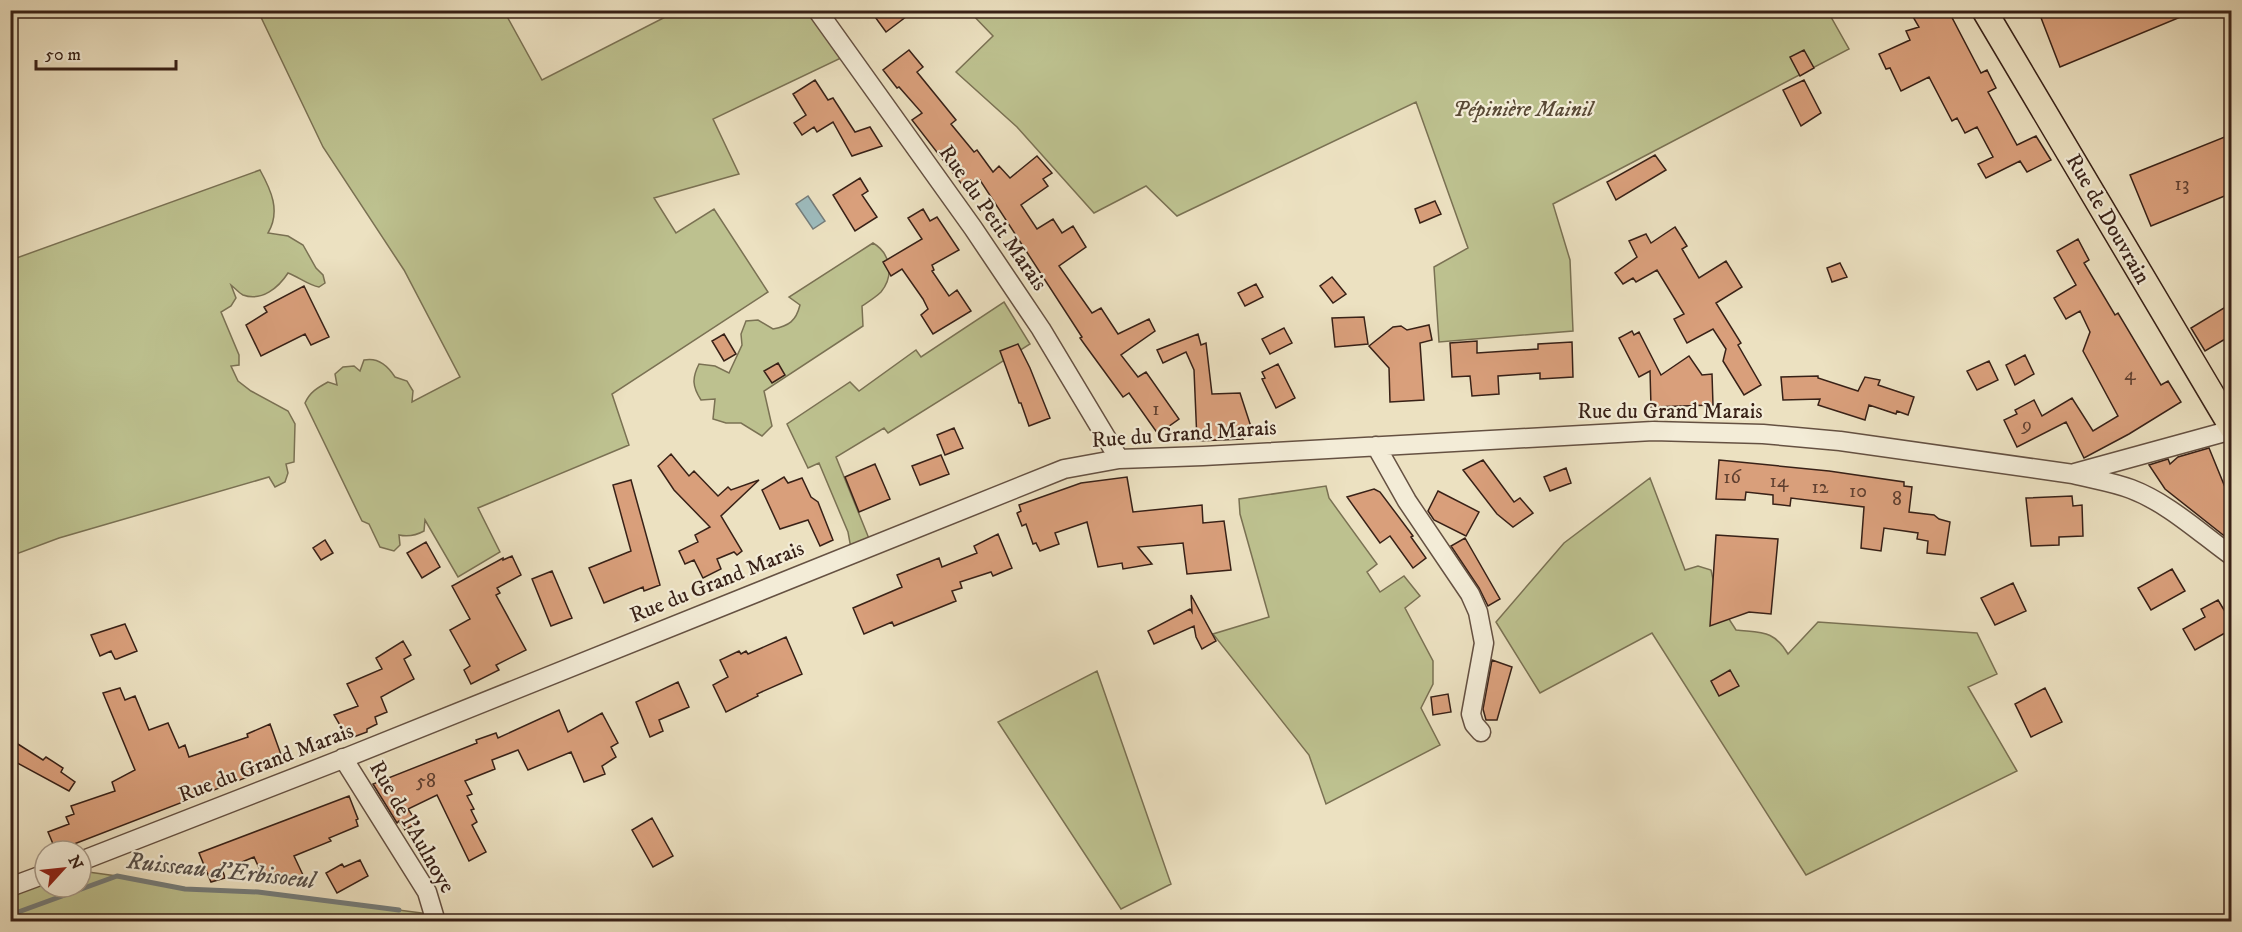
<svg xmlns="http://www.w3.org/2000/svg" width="2242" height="932" font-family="'IM FELL DW Pica',serif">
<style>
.green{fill:#bdc18f;stroke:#7a7153;stroke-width:1.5}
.water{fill:#9dbbbd;stroke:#757d7b;stroke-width:1.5}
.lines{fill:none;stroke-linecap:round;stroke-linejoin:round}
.stream{stroke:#757d7b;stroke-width:5}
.building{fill:#d99f7b;stroke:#382117;stroke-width:1.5}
.minor-casing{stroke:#655142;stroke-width:21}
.major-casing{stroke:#382117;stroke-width:27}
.minor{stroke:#f3ecd7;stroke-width:18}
.major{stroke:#ece1c1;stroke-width:24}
.labels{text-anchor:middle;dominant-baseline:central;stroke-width:4.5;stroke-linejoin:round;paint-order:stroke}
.number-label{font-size:20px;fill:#604030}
.park-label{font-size:22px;font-style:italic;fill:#594935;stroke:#f3ecd7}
.street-label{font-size:22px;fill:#382117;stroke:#f3ecd7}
.water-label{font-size:24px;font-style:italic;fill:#564f49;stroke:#f3ecd7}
</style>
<rect width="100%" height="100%" fill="#ece1c1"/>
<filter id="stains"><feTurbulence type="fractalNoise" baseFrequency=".00333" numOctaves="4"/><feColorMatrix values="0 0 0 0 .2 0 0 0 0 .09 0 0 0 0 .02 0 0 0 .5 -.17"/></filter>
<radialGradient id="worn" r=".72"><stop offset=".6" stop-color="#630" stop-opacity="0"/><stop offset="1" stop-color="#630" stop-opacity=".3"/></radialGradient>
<path class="green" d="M968 10H1827L1849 49 1553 204 1570 260 1573 331 1439 342 1434 267 1468 248 1416 102 1177 216 1146 186 1094 213 1017 127 956 72 993 36Z
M258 11H504L542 80 677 11H808L841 58 713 119 739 174 654 198 676 233 714 209 768 292 612 394 629 445 478 508 500 552 458 577 425 520 424 531C415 536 408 537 399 535L400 545 394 551 380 547 369 524 362 521 305 403C310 392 317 388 328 382L337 385 335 374 343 367 354 366 360 371 364 360C378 357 388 366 395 377L407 381 413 391 412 402 460 377 404 270 323 147Z
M260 170C271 190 281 211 268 233L288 236 303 245 316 268 323 275 325 283 319 287C308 285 299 277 288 273 279 287 262 302 243 295 239 293 235 288 231 285L236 298 231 306 221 312 239 355V365L231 366 238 381 251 391 288 411 295 424 294 462 286 464 288 473 285 482 275 487 269 477 59 538 11 556V260Z
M873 243C890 253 895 275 881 292 876 297 868 302 862 306L863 326 764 391 772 426 762 436 741 423H726L713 419 715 399 701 400C692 386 692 378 699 364L715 366 729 373 742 345 741 334 746 321 758 320 773 329C789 326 796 321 800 305L789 297Z
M1004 302 1030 344 888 433 884 428 836 457 872 546 852 554 848 532 819 463 808 468 787 424 850 382 859 391 916 350 921 357Z
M1650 478 1685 570 1698 566 1711 570 1718 602 1736 630C1762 633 1774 630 1788 654L1818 622 1977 633 1997 674 1968 687 2017 771 1806 875 1652 633 1540 693 1496 622 1564 543Z
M1326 486 1329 498 1377 564 1367 572 1380 592 1404 576 1420 596 1405 608 1433 661V684L1421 708 1440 745 1326 804 1309 755 1213 634 1269 617 1240 514 1239 499Z
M1097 671 1171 884 1121 909 998 722Z
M81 871 117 876 185 889 258 892 484 921H11L10 887 45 875V887H81Z"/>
<path class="water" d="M808 196 825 221 813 229 796 204Z"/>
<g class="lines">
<path class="stream" d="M10 915 117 876 185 889 258 892 399 910
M478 920 484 922"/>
</g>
<path class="building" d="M870 10H915L886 32Z
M1909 10H1948L1981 73 1987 70 1996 88 1988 92 2017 145 2036 136 2051 160 2027 172 2020 161 1986 178 1978 164 1993 157 1977 127 1965 133 1957 118 1952 121 1929 77 1901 91 1890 68 1886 69 1879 54 1910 40 1906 31 1919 27Z
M2038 10H2195V11L2060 67Z
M909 50 923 67 917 72 956 120 951 124 974 152 977 150 993 172 999 166 1010 178 1037 156 1052 173 1043 179 1048 186 1021 205 1037 229 1053 219 1062 233 1073 226 1086 247 1059 266 1092 313 1101 308 1118 334 1149 319 1155 331 1121 355 1138 377 1146 372 1179 419 1158 434 1129 393 1123 397 1085 345 1080 338 1082 337 980 180 967 191 912 120 922 113 899 87 897 88 883 70Z
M1804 50 1814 68 1800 76 1790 57Z
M815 80 828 100 833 98 855 132 870 127 882 146 852 156 833 122 817 132 814 127 802 135 794 123 806 115 793 94Z
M1804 80 1821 113 1801 126 1783 90Z
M2232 134V193L2151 226 2130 175Z
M1655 155 1666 170 1616 200 1607 182Z
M860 178 868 191 862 195 877 217 855 231 833 195Z
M1435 201 1441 214 1420 223 1415 209Z
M923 209 930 221 937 217 959 250 932 265 934 270 932 271 949 296 957 290 971 311 933 334 921 315 928 309 923 299 902 269 891 276 883 262 922 239 908 218Z
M1675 227 1687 246 1682 249 1699 278 1726 261 1742 287 1716 303 1741 343 1738 345 1761 385 1744 395 1723 361 1726 349 1713 329 1687 343 1674 319 1684 314 1657 270 1636 282 1633 278 1623 284 1615 273 1637 257 1629 241 1646 234 1651 243Z
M2078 239 2089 260 2084 263 2115 315 2118 313 2161 385 2168 381 2181 402 2129 434 2084 458 2066 422 2017 447 2004 420 2017 414 2015 410 2034 400 2042 416 2072 398 2093 431 2118 416 2083 351 2090 332 2080 311 2066 319 2054 298 2076 285 2057 251Z
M1840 263 1847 277 1832 282 1827 268Z
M1332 277 1346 294 1333 303 1320 286Z
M1256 284 1263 297 1245 306 1238 293Z
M304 286 329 337 311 345 305 334 261 356 246 325 267 312 264 307Z
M2232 303V335L2205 351 2191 328Z
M1364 317 1368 344 1335 347 1332 318Z
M1429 325 1432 340 1420 343 1424 400 1390 402 1389 368 1369 346 1393 327 1401 326 1407 330Z
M1284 328 1292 343 1270 354 1262 339Z
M1632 331 1634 335 1639 332 1661 375 1689 356 1702 375 1712 374 1713 405 1651 407 1650 371 1639 377 1619 338Z
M724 334 736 354 724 361 712 341Z
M1198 334 1201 345 1206 343 1212 394 1240 393 1254 436 1242 437 1243 439 1197 441 1194 370 1186 352 1163 363 1157 350Z
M1477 341V353L1538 349V344L1572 342 1573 377 1540 379V373L1498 376 1499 394 1472 396 1470 376 1452 377 1450 343Z
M1018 344 1030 368 1050 418 1029 426 1021 403H1019L1000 351Z
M2025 355 2034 374 2015 385 2006 365Z
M1989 361 1998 380 1977 390 1967 371Z
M778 363 785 375 772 383 764 371Z
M1278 364 1295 398 1276 408 1262 379 1265 378 1262 372Z
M1818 376V378L1858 391 1865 377 1880 380 1878 385 1914 397 1908 415 1897 411 1896 414 1869 405 1865 420 1818 405 1820 399 1783 400 1781 377Z
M954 428 963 448 945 455 937 435Z
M2209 448 2227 492 2232 488V542L2165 489 2149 465 2168 459 2170 464 2178 457Z
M671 454 689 476 694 471 718 496 728 487 731 490 759 480 721 516 742 551 737 555 734 552 717 559 721 569 703 578 694 560 685 564 679 551 698 542 695 535 710 527 674 490 658 466Z
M941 455 949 474 920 485 912 466Z
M1483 460 1514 502 1520 498 1533 513 1513 527 1497 514 1463 470Z
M1719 460 1829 471 1904 482V486L1912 487 1909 512 1934 515 1939 519 1950 522 1945 555 1927 553 1928 541 1917 539 1918 533 1884 528 1881 551 1861 548 1864 507 1791 498 1790 506 1773 504V495L1746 492 1745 500 1716 499Z
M875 464 890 499 859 512 845 477Z
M1566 468 1571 483 1550 491 1544 477Z
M784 477 788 483 802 478 811 497 818 502 833 540 820 546 808 520 780 529 762 490Z
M1127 477 1133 512 1202 505 1203 523 1224 521 1231 570 1187 574 1183 543 1138 547 1152 564 1123 569 1122 563 1098 567 1087 522 1055 533 1059 544 1040 551 1036 543 1033 544 1026 524 1022 526 1017 513 1021 511 1019 505 1081 483Z
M631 480 660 585 644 591 643 587 604 603 589 568 631 551 613 485Z
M1374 489 1380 492 1413 536 1411 537 1426 558 1413 568 1390 536 1380 543 1347 497Z
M1438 491 1479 512 1466 536 1434 520 1428 511Z
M2072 496 2073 506 2082 505 2083 536 2059 537V545L2031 546 2026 498Z
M998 534 1012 568 993 576 991 572 960 582 962 588 952 591 956 601 894 626 892 622 864 634 853 608 902 587 897 575 939 558 942 567 977 553 974 546Z
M1716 535 1778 539 1771 614 1749 612 1710 626Z
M1465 538 1500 599 1488 606 1479 588 1451 546Z
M325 540 333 553 321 560 313 548Z
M426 542 440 567 422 578 407 553Z
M512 556 521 575 497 588 500 593 496 595 526 650 496 665 499 670 471 684 464 670 470 666 450 630 470 619 452 586 503 558V560Z
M2172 569 2185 591 2151 610 2138 588Z
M552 571 572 618 551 626 532 579Z
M2013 583 2026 611 1995 625 1981 598Z
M1191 595 1216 641 1202 649 1196 637 1194 626 1154 644 1148 631 1190 609 1192 612Z
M2218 600 2232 623V629L2195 650 2183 629 2205 617 2201 609Z
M125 624 137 651 117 659H115L111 651 100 656 91 635Z
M786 637 802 674 757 694 758 696 726 712 713 685 728 677 720 660 739 651 741 654 746 651 748 654Z
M403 641 411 655 404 659 414 679 381 697 387 712 375 717 377 724 367 729V732L348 739 334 715 358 706 347 684 382 669 376 658Z
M1492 660 1512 667 1497 720H1486L1483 709Z
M1730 670 1739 686 1719 696 1711 681Z
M678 682 689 707 659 720 663 731 650 737 636 702Z
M120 688 125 700 135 696 149 730 168 723 179 748 185 745 189 757 248 737 247 734 270 724 284 763 56 851 48 832 69 824 66 817 74 814 71 806 115 791 112 782 135 770 103 693Z
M2045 688 2062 722 2031 737 2015 704Z
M1448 694 1451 712 1433 715 1431 697Z
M559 710 568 732 602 713 618 743 611 747 616 757 602 766 605 774 584 782 571 752 528 770 518 750 492 760 495 769 465 781 472 794 467 796 474 809 471 810 477 822 472 825 486 852 469 861 437 795 408 809 417 823 405 830 399 821 397 823 373 784 477 743 476 740 496 733 498 738Z
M10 739 43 760 46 757 63 768 61 772 75 782 69 791 10 759Z
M349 796 358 819 356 820 358 826 329 838 331 841 294 856 303 875 282 884 279 878 266 883 254 857 242 862 221 865 225 878 211 882 199 853Z
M652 818 673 856 653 867 632 830Z
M360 860 368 876 337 893 326 873 342 864 344 867Z"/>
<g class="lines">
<g class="minor-casing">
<path id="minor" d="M817 10 973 228 1041 329 1119 459
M1376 446 1407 501 1470 594 1478 612 1484 643 1471 714 1474 724 1481 732
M2075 473 2232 430
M343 758 427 892 436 922
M81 861 345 758 1064 469 1119 459 1203 456 1653 431 1763 434 1840 441 2073 474C2092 479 2113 482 2131 489 2168 503 2200 533 2232 556
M10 887 45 874"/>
</g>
<g class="major-casing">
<path id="major" d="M1984 10 2232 428"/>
</g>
<use href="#minor" class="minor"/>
<use href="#major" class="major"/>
</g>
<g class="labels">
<g class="number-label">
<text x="2182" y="184">13</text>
<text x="2130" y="374">4</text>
<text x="1156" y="409">1</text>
<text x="2027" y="425">9</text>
<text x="1732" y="477">16</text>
<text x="1779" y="481">14</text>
<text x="1820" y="487">12</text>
<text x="1858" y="491">10</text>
<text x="1897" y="499">8</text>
<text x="426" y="781">58</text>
</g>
<g class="park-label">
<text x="1523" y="109">Pépinière Mainil</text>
</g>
<g class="street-label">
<text transform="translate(993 218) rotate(55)">Rue du Petit Marais</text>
<text transform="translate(2108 219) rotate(60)">Rue de Douvrain</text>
<text x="1670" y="411">Rue du Grand Marais</text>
<text transform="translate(1184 434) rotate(-4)">Rue du Grand Marais</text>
<text transform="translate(717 582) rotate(-22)">Rue du Grand Marais</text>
<text transform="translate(266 763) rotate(-21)">Rue du Grand Marais</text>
<text transform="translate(412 827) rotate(60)">Rue de l'Aulnoye</text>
</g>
<g class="water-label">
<text transform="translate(221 871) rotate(6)">Ruisseau d'Erbisoeul</text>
</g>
</g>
<rect width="2242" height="932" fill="none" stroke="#ece1c1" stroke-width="36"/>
<rect x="12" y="12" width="2218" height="908" fill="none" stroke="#382117" stroke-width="3"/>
<rect x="18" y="18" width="2206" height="896" fill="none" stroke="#382117" stroke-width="1.5"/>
<g transform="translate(63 869) rotate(63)"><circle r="28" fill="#f3ecd7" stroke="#a89b8a" stroke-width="1.5"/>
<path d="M0-4.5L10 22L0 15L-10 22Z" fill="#8f2418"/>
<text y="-9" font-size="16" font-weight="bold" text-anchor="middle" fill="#382117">N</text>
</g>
<path d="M36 60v9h140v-9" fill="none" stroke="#382117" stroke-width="3"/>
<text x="45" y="60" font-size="18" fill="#382117" stroke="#f3ecd7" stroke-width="4.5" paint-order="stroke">50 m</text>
<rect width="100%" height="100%" filter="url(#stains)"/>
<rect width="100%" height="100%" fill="url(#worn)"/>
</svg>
